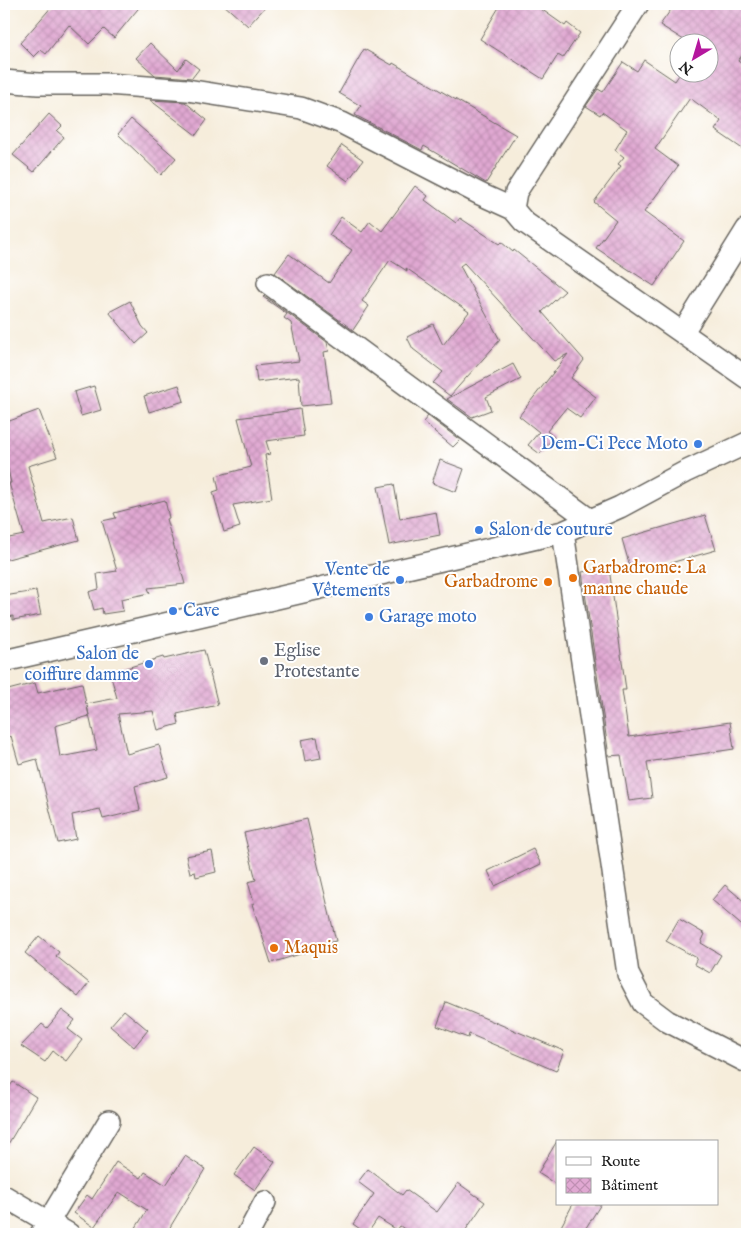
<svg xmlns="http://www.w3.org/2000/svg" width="751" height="1238" font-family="'IM FELL English',serif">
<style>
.building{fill:url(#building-cross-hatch);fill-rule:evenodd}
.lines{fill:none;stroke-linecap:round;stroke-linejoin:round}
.minor-casing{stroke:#68655f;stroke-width:24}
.minor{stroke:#fff;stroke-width:21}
.shop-dot{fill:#3f7fe0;stroke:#fff;stroke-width:2}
.food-dot{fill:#e8710a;stroke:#fff;stroke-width:2}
.worship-dot{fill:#6b7280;stroke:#fff;stroke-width:2}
.labels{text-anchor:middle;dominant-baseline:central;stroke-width:4;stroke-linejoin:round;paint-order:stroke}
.shop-label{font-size:18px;fill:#366cbe;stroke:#fff;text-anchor:end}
.food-label{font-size:18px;fill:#c56008;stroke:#fff;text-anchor:start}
.worship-label{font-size:18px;fill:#5b616d;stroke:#fff;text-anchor:start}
</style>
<defs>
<pattern id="building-cross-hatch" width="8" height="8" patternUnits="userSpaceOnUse" patternTransform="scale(1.25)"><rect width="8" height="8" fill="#e0a8d2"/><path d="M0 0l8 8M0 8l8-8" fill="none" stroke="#c090b4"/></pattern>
</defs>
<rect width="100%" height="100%" fill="#fff"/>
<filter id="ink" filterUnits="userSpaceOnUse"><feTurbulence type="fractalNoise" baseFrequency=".02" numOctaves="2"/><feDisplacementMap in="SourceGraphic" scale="10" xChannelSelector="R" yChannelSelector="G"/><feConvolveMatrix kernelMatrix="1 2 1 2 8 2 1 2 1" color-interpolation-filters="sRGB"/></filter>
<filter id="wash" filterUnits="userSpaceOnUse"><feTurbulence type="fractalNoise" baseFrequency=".0096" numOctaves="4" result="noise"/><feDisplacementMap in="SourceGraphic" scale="20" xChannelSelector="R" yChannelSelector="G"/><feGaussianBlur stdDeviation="1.12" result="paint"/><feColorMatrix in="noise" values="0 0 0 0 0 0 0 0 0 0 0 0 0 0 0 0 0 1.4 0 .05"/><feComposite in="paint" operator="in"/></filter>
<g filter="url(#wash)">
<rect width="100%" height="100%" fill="#f6eddb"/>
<g id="blocks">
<path class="building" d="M54 4H142L114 38 104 29 89 44 69 25 46 54 41 50 34 57 20 43Z
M223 4H268L248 26Z
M501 4H534L565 26 567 23 580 33 563 58 558 55 543 79 480 39Z
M675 4H747V48L738 61 747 68V152L715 130 721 121 690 98 655 149 678 166 644 212 684 241 654 286 596 248 616 220 594 202 621 166 618 164 624 157 615 150 627 130 602 112 600 115 586 106 598 89 603 92 623 62 637 71 644 60 675 81 681 72H708V42H687L660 25Z
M150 43 178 70 186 59 199 69 192 78 155 75 136 58Z
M364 49 392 65 393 63 516 135 486 183 424 146 422 150 355 115 361 106 339 93Z
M150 100 185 102 207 120 196 135Z
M49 114 62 126 57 131 64 137 34 172 13 155Z
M131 119 176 158 161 175 118 134Z
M342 145 363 160 348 181 327 166Z
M415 186 428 196 425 200 456 223 460 218 499 244 501 242 513 252 514 250 565 291 542 312 584 360 571 378 596 397 580 418 566 408 547 431 554 437 540 454 528 445 539 432 519 416 568 354 554 361 464 263 460 266 500 340 450 396 433 383 443 372 413 349 407 337 433 324 443 345 469 312 406 268 407 271 390 260 362 301 369 306 353 330 275 273 289 254 329 283 352 250 329 235 341 217 362 232 370 221 382 231Z
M264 296 327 342 329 351 324 352 331 403 301 406 299 377 257 382 255 366 299 361 291 323 284 318 287 314 263 297Z
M130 301 142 326 148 333 136 344 109 312Z
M513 364 521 379 486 397 491 410 472 417 447 399Z
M179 385 184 401 149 412 144 396Z
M94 386 101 410 81 416 74 392Z
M300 409 304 436 266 441 270 454 265 455 272 498 233 505 240 527 224 532 213 492 219 490 216 476 251 467 238 418Z
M39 410 57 457 28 466 44 523 73 517 79 540 4 560V539L24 535 9 483H11L4 452V423Z
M428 416 460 440 453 447 423 422Z
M440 460 464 469 456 492 432 483Z
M394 484 400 519 436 512 440 535 389 545 378 487Z
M165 500 169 518 166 519 185 584 148 588 150 593 121 599 123 611 103 614 102 608 94 610 89 592 99 589 97 574 117 571 102 521 116 518 114 513Z
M705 515 716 550 632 574 622 539Z
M609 568 626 690H622L629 737 730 722 734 749 647 762 652 798 629 801 621 755 609 756 582 572Z
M36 591 41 615 13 620V616L4 618V596Z
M204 650 218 705 177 714 179 724 158 730 153 711 118 714 127 754 159 745 168 777 135 786 140 810 103 819 100 809 72 815 76 839 58 843 37 759 19 764 11 736 4 738V691L35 683 38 693 82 683 86 704 117 698 110 673 163 657 164 659ZM87 706 97 750 60 757 55 726 89 716Z
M317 737 321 758 305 761 301 740Z
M307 819 336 941 315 945 316 949 271 963 252 904 254 903 248 882 256 880 244 833Z
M533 849 541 864 495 886 488 871Z
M212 851 216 872 196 877 195 872 190 873 186 856Z
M725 885 747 904V930L712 900Z
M679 919 705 934 701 943 721 955 710 973 694 964 697 958 666 941Z
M39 936 59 952 56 956 89 983 78 997 25 953Z
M446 1002 564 1051 556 1071 469 1034 468 1038 437 1026Z
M62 1010 75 1020 68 1029 82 1040 66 1061 53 1051 45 1062 21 1046 42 1024 47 1028Z
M124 1010 148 1030 134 1047 110 1026Z
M13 1082 36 1097 4 1151V1094Z
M557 1141V1185L538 1173Z
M254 1147 275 1162 255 1190 234 1175Z
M185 1156 205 1169 166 1234H132L147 1210 119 1192 94 1227 74 1213 87 1195 92 1199 116 1162 141 1178 145 1172 166 1185Z
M368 1169 402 1195 406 1190 437 1212 458 1183 485 1202 463 1234H412L400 1226 397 1230 378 1218 367 1234 353 1224 374 1194 358 1182Z
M573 1204H601L582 1234H557Z"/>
</g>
</g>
<g filter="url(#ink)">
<use href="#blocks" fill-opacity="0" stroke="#68655f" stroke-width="1"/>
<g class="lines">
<g class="minor-casing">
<path id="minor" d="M4 81 38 84H107L187 90 301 108 342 123 480 194 513 209 524 222 747 378
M513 209 516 192 638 4
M268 283 590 520
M683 332 747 229
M563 532 628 974 643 1003 667 1021 747 1062
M4 661 563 532 620 507 685 472 747 443
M4 1196 69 1234
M41 1234 109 1121
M248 1234 265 1202"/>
</g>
<use href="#minor" class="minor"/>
</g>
</g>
<g class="shop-dot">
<circle cx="698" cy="444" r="5"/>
<circle cx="479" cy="530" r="5"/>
<circle cx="400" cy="580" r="5"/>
<circle cx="173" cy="611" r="5"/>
<circle cx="369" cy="617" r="5"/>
<circle cx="149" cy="664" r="5"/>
</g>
<g class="food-dot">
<circle cx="573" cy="578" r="5"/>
<circle cx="548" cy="582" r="5"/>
<circle cx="274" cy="948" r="5"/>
</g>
<circle class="worship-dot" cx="264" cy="661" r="5"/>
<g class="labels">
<g class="shop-label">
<text x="688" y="444">Dem-Ci Pece Moto</text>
<text x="489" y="530" text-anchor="start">Salon de couture</text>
<text x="390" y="570">Vente de<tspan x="390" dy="21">Vêtements</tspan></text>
<text x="183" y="611" text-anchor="start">Cave</text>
<text x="379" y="617" text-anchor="start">Garage moto</text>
<text x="139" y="654">Salon de<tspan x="139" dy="21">coiffure damme</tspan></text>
</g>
<g class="food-label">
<text x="583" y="568">Garbadrome: La<tspan x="583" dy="21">manne chaude</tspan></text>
<text x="538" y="582" text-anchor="end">Garbadrome</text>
<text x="284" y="948">Maquis</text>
</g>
<g class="worship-label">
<text x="274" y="651">Eglise<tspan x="274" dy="21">Protestante</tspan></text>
</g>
</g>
<rect width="751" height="1238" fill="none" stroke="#fff" stroke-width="20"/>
<rect x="556" y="1140" width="162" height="65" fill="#ffffff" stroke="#a4a4a4"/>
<rect x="566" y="1157" width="25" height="8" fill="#ffffff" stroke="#a4a4a4"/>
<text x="601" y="1166" font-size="15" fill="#1c1c1c">Route</text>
<rect x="566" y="1178" width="25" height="15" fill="url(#building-cross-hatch)" stroke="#a4a4a4"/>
<text x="601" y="1190" font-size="15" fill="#1c1c1c">Bâtiment</text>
<g transform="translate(694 58) rotate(218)"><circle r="24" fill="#ffffff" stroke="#a4a4a4"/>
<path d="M0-4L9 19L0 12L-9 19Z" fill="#b5179e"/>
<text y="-8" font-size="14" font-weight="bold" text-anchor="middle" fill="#1c1c1c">N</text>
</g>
</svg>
